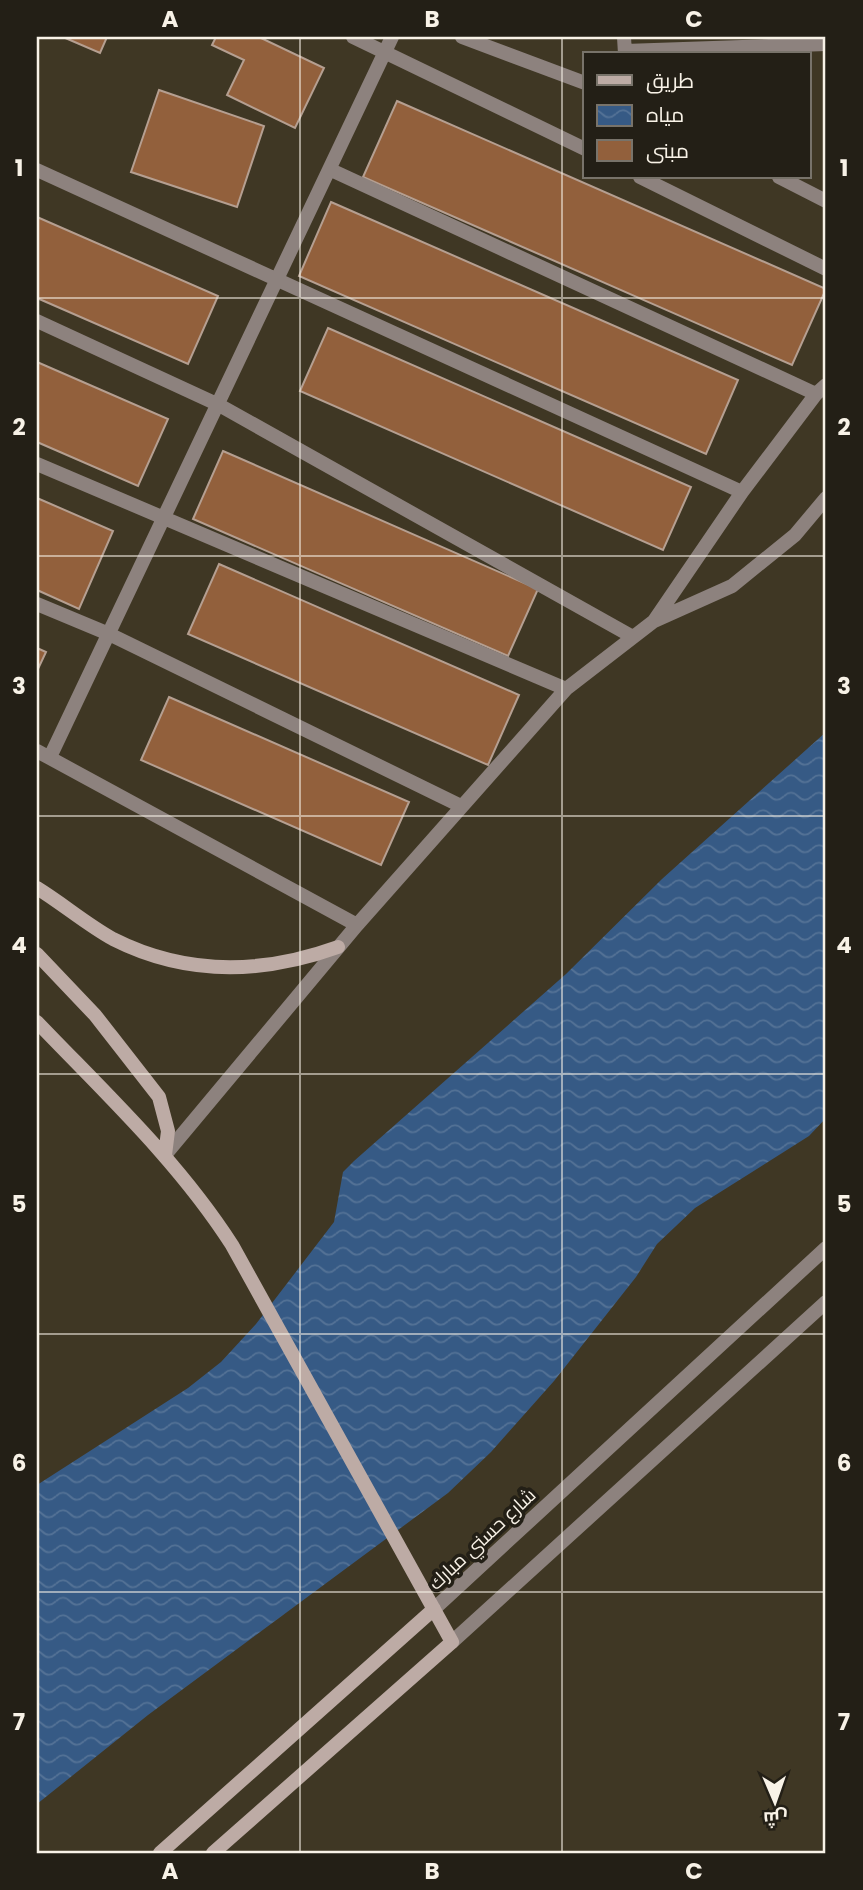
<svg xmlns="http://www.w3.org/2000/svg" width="863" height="1890" font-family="Poppins,Cairo,sans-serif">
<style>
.water{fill:url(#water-waves)}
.building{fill:#92603c;stroke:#b59f91;stroke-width:2}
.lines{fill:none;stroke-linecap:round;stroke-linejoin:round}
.street{stroke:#8d827e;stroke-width:14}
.secondary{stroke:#bdaba5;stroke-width:14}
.grid{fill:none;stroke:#f8f2e7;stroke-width:2;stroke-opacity:0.55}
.labels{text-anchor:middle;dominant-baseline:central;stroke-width:7;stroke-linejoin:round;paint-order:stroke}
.street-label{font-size:19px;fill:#f8f2e7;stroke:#231f16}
.neatline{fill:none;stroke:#f8f2e7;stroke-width:2.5}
.grid-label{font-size:23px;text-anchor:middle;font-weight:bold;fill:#f8f2e7}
</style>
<defs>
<pattern id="water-waves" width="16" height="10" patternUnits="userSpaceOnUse" patternTransform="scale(1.75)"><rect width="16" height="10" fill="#365a85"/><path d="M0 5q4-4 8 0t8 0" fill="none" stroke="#547296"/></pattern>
</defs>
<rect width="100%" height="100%" fill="#3f3724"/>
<path class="water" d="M826 732V1118L809 1136 695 1208 657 1244 636 1277 554 1381 491 1452 448 1493 148 1715 37 1804V1485L188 1388 221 1362 256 1324 334 1222 343 1172 354 1161 566 974 662 879Z"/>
<path class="building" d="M63 37H107L100 53Z
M216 37H259L324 68 295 128 227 95 244 60 212 45Z
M159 90 264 126 237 207 131 172Z
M397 101 826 289 792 365 363 177Z
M331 202 738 380 706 454 299 276Z
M37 217 218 296 188 364 37 298Z
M328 328 691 487 663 550 300 391Z
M37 362 168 419 138 486 37 442Z
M223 451 538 589 508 656 193 519Z
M37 498 113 531 79 609 37 590Z
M219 564 519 695 488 765 188 634Z
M37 648 46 652 37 671Z
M169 697 409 802 381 865 141 760Z"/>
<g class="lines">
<path class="street" d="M353 37 585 149
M462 37 585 83
M624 37 625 54
M625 51 826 44
M37 170 742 492
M331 170 816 394
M640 177 826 269
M779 177 826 201
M37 321 219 405 633 637
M37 464 566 689
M37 604 109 634 461 806
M654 621 742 492 816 394 826 385
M37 751 357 925
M50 757 392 37
M165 1155 357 925 566 689 654 621 732 586 795 535 826 498
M434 1609 826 1248
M452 1642 826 1302"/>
<path class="secondary" d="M37 888C63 904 86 924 113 939 186 976 263 974 338 947
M37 954 95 1015 159 1097 168 1131 165 1155
M37 1022C106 1094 178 1161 232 1245L452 1642 213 1853
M160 1853 434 1609"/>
</g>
<path class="grid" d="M300 37V1853M562 37V1853M37 298H826M37 556H826M37 816H826M37 1074H826M37 1334H826M37 1592H826"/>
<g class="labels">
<g class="street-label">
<text transform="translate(482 1539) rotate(-43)">شارع حسني مبارك</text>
</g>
</g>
<rect width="863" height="1890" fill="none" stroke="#231f16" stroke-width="77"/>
<rect x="583" y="52" width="228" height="126" fill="#231f16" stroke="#78736a" stroke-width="2"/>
<rect x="597" y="75" width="35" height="10" fill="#bdaba5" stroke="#78736a" stroke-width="2"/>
<text x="646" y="88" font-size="21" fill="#f8f2e7">طريق</text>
<rect x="597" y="105" width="35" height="21" fill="url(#water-waves)" stroke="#78736a" stroke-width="2"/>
<text x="646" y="122" font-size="21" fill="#f8f2e7">مياه</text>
<rect x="597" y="140" width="35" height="21" fill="#92603c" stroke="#78736a" stroke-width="2"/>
<text x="646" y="158" font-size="21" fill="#f8f2e7">مبنى</text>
<g transform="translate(775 1802) rotate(178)" stroke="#231f16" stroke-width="5" paint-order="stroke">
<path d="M0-5L12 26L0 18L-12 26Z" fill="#f8f2e7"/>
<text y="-10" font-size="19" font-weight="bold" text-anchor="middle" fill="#f8f2e7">ش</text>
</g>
<rect x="38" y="38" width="786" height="1814" class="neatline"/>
<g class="grid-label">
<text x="170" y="27">A</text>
<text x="432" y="27">B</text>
<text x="694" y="27">C</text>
<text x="19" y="176">1</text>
<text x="844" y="176">1</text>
<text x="19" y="435">2</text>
<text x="844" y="435">2</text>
<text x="19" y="694">3</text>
<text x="844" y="694">3</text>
<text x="19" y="953">4</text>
<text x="844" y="953">4</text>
<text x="19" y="1212">5</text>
<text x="844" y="1212">5</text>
<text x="19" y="1471">6</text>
<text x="844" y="1471">6</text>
<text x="19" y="1730">7</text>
<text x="844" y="1730">7</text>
<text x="170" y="1879">A</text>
<text x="432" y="1879">B</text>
<text x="694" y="1879">C</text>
</g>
</svg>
